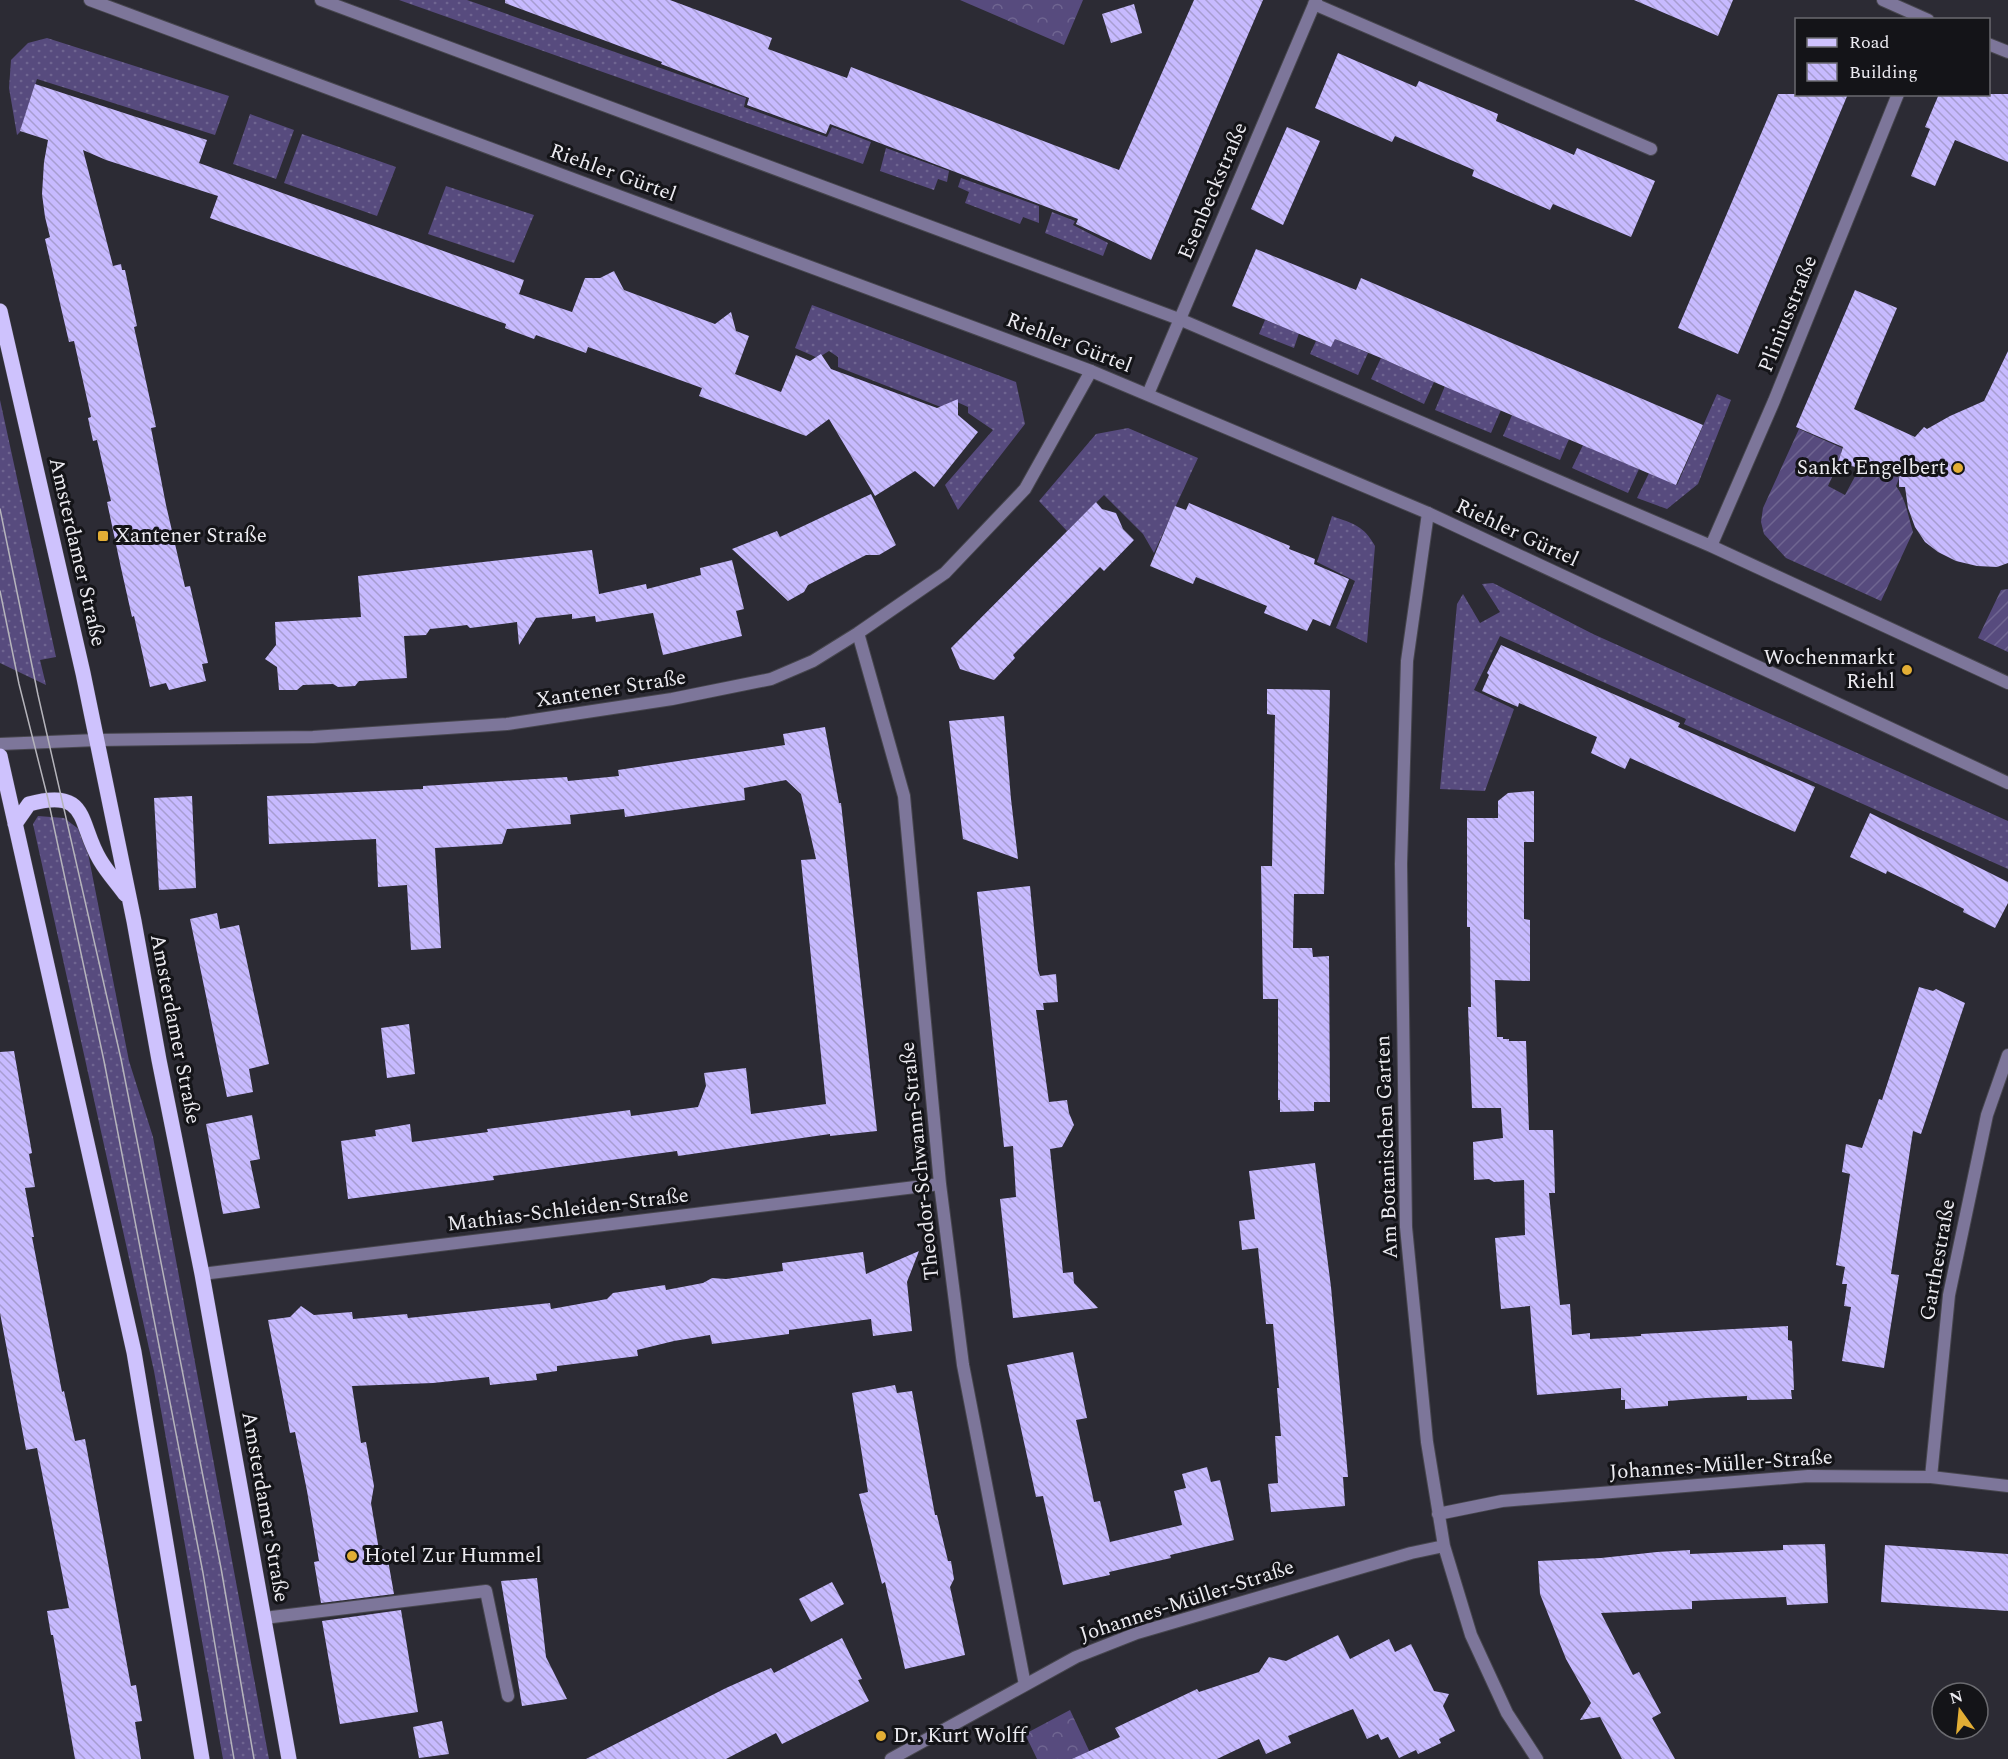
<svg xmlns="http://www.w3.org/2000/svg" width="2008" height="1759" font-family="Spectral,serif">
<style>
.grass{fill:url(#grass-dots)}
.forest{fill:url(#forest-crowns)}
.garden{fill:url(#garden-furrows)}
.building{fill:url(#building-back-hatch)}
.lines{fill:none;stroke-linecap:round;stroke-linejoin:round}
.service-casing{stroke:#47464e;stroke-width:14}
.minor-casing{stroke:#47464e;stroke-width:14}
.tertiary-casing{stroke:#47464e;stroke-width:14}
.primary-casing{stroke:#47464e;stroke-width:16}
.service{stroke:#7d769a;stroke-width:12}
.minor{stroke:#7d769a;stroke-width:12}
.tertiary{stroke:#7d769a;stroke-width:12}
.primary{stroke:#cec2fd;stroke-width:15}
.tram{stroke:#b5b4bb;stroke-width:1.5}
.poi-dot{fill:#e3ae35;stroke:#141418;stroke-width:2}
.labels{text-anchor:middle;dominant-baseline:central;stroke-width:6;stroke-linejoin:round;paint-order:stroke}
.street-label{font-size:21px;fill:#ecebf1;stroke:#141418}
.poi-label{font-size:21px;fill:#ecebf1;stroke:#141418;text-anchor:start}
</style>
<defs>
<pattern id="grass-dots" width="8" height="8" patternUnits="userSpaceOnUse" patternTransform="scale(1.5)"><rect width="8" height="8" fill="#574b7e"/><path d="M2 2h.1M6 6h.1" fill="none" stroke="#6f6591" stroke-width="1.8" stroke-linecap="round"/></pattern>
<pattern id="forest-crowns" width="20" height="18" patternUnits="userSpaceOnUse" patternTransform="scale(1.5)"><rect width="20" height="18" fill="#574b7e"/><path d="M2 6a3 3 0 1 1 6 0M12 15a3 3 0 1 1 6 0" fill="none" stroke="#6f6591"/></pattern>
<pattern id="garden-furrows" width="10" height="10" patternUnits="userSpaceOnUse" patternTransform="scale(1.5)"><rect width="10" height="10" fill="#574b7e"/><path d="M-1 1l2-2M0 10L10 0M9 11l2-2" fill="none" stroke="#6f6591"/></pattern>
<pattern id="building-back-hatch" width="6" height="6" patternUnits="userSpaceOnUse" patternTransform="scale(1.5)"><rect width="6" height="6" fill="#c7baff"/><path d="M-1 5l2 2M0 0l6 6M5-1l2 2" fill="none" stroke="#a79dd1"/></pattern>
</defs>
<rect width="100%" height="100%" fill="#2c2b34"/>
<path class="grass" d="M399 0H467L746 98 744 107 827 137 832 127 871 142 863 164Z
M47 38 229 96 215 135 37 79 20 132 17 135 9 88 11 60 28 43Z
M250 114 294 130 276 179 233 164Z
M302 134 396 167 377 216 284 183Z
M886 148 949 171 947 182 938 179 934 190 880 171Z
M961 178 1039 206V223L1023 217 1020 224 965 203 969 192 958 187Z
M446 186 534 215 514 263 428 234Z
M1052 212 1075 221 1073 225 1108 243 1103 256 1045 233Z
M812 305 1016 382 1025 424 958 510 945 485 993 430 968 413V407L957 402 946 409 838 367V357L829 351 818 358 795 348Z
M1265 320 1299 333 1294 348 1259 334Z
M1335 339 1368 353 1358 375 1310 354 1316 341 1331 347Z
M1381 358 1434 382 1424 404 1371 379Z
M1445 386 1501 410 1491 433 1435 410Z
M1717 394 1731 400 1698 484 1667 509 1637 498 1649 473 1677 485Z
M0 400 56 657 40 660 46 685 0 663Z
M1512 415 1569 439 1560 460 1503 436Z
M1128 428 1198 458 1154 553 1143 534 1104 495 1067 531 1039 501 1096 434Z
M1583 445 1639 469 1628 493 1572 468Z
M1332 516C1354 524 1363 525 1375 546L1367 643 1336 628 1355 581 1317 562Z
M1493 583 1593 634 2008 821V869L1684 724 1686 719 1500 636 1474 690 1514 709 1485 791 1440 789 1457 604 1463 594 1480 623 1500 612 1482 584Z
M38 816 64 818 84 833 129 1061 153 1137 269 1759H223L154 1371 33 824Z"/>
<path class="forest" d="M960 0H1083L1064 45Z
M1070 1710 1093 1759H1037L1025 1734Z"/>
<path class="garden" d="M1799 429 1842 448 1840 460 1828 486 1845 495 1867 454 1902 471 1896 486C1906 499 1908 516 1913 532L1881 601 1786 558 1764 534 1761 522 1763 508Z
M2008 589V652L1978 638 2001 590Z"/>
<path class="building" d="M505 0H670L772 38 768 49 847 78 851 67 1119 170 1194 0H1263L1151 260 1076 224 1078 219 830 124 826 134 747 105 749 98 661 64 662 62 505 3Z
M1634 0H1733L1718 36Z
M1134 4 1142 33 1111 43 1102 14Z
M1338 53 1416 87 1419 81 1498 114 1496 121 1574 155 1577 148 1655 181 1631 237 1553 204 1550 210 1472 176 1474 170 1395 136 1392 142 1315 108Z
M35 84 207 140 199 163 524 280 519 294 572 312 585 278H600L614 271 624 290 715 324 731 312 736 331 749 336 735 374 781 392 796 355 810 361 821 354 831 369 937 408 958 399V415L978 432 934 487 915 471 875 496 829 419 806 436 699 396 702 388 644 367 588 347 586 353 536 335 534 339 505 328 506 324 210 218 218 196 106 160 83 150 113 266 121 264 122 270H125L137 326 134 327 156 427 151 428 166 505 185 587 190 586 208 663 202 664 206 681 169 690 166 683 150 687 134 616 132 617 121 568 107 502 111 501 97 440 93 441 88 418 91 417 74 341 69 342 45 239 50 237 45 217 42 194 44 162 48 140 20 131Z
M1778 94H1848L1738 354 1678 328Z
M1939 94H2008V162L1955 140 1935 186 1911 176 1930 129 1925 127Z
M1287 127 1320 141 1283 225 1251 209Z
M1256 249 1356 290 1361 278 1703 425 1676 485 1434 382 1381 358 1335 339 1331 347 1232 306Z
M1855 290 1897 308 1854 409 1915 437 1924 427 1927 429 1950 416 1984 401 2008 351V563L1997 567 1977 566 1956 561 1938 552 1925 542 1915 527 1908 508 1905 487H1899V477L1838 463 1843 447 1796 427Z
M871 494 896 545 879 555H866L808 585 804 592 788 601 732 549 777 531 780 537Z
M1096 502 1102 509 1116 513 1123 529 1134 540 1104 571 1100 567 1013 655 1015 658 994 680 960 669 951 648Z
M1189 503 1290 546 1289 549 1315 559 1314 564 1349 579 1330 626 1313 619 1307 631 1264 613 1267 606 1196 577 1193 584 1150 566 1175 506 1186 510Z
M592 550 599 594 646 584 647 589 701 575 700 568 732 560 744 609 736 611 742 636 663 655 653 613 596 622 595 616 572 619V614L536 618 519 645 517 622 470 628 467 625 450 627 430 629 426 635 404 636 407 678 359 681 355 686 338 687 333 684 303 685 297 690H279L277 667 265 659 276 645 275 622 361 617 358 576Z
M1501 645 1680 723 1678 727 1815 787 1795 832 1630 758 1625 769 1591 753 1597 737 1519 703 1518 707 1482 691 1489 675 1487 673Z
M1267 689 1330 690 1324 894H1294L1293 948H1312L1313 957 1329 956 1330 1102H1314V1111L1280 1112V1100H1278V999H1263L1261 866H1272L1275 715 1267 714Z
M1004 716 1011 799 1018 859 963 839 949 721Z
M825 727 839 803H841L877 1131 830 1136V1134L678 1156 677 1151 493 1176 494 1180 348 1199 341 1141 376 1136 375 1130 410 1124 412 1142 488 1132 487 1129 630 1110 631 1116 698 1107 706 1086 704 1073 746 1068 751 1114 826 1104 801 860 816 859 801 794 786 780 744 788 745 800 625 817 624 809 570 815 571 824 507 829 502 844 435 848 441 948 411 950 407 885 378 887 376 839 269 844 267 796 423 789V786L567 777 568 781 619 776 618 770 785 745 783 734Z
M1534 791V842H1524V919L1530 920V981L1495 980 1497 1037H1503V1039H1509V1041H1526L1529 1130H1553L1555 1193H1549L1560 1305 1570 1304 1572 1335 1590 1333V1339L1641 1336V1334L1788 1326V1340L1792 1341 1794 1390H1791L1792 1399 1747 1400V1396L1706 1398 1668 1401V1406L1625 1409V1400H1621V1388L1537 1395 1530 1306 1501 1309 1495 1238 1525 1235 1524 1180 1494 1182 1489 1179 1474 1180 1473 1142 1503 1138 1501 1108H1472L1468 1007H1471L1470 927H1467V818H1498V801L1508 793Z
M192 796 196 888 159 890 154 798Z
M1870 813 2008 882V903L1995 928 1963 912 1964 909 1925 889 1887 871 1886 874 1850 857Z
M1030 886 1038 970 1040 976 1056 974 1058 1002 1043 1003 1044 1010H1036L1049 1102 1067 1100 1069 1113 1074 1125 1062 1147 1050 1149 1063 1273 1073 1272 1074 1283 1098 1308 1013 1318 1000 1199 1016 1197 1013 1146 1004 1147 977 892Z
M217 913 220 929 239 925 269 1064 249 1069 253 1092 227 1097 190 919Z
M1919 987 1933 991 1936 989 1965 1003 1921 1134 1913 1131 1891 1274 1899 1275 1884 1368 1842 1361 1851 1307 1844 1306 1847 1284H1842L1845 1267 1836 1265 1850 1174 1842 1172 1846 1144 1862 1148 1879 1099 1882 1100Z
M409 1024 415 1074 387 1078 381 1028Z
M14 1051 32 1153 29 1154 35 1187 25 1188 34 1237H32L62 1392 64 1391 75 1441 85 1439 131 1686 136 1685 142 1721 135 1722 141 1759H75L53 1635H51L47 1611 69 1608 37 1448 26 1450 0 1313V1052Z
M252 1115 260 1159 250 1161 260 1208 223 1214 206 1124Z
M1315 1163 1331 1287 1348 1477H1343L1345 1506 1271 1512 1268 1484 1278 1483 1275 1436H1281L1277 1388H1279L1273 1324H1266L1258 1248 1242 1250 1239 1221 1255 1219 1249 1171Z
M919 1251 907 1282 912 1331 873 1336 871 1319 789 1330V1334L712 1344 710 1335 674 1341 637 1350 638 1356 557 1366V1371L536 1374 537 1380 490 1385 489 1377 433 1383 352 1386 361 1443 366 1442 374 1486 371 1503 379 1550 386 1549 394 1594 321 1603 314 1562 319 1561 307 1491 295 1432 290 1433 268 1320 290 1317 301 1306 314 1315 352 1312 353 1319 407 1314 408 1318 550 1303 551 1309 607 1299 613 1293 665 1285 666 1290 703 1283 712 1278 726 1279 783 1271 782 1263 863 1252 866 1274Z
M1073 1352 1087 1418 1076 1420 1094 1502 1100 1501 1110 1542 1182 1525 1174 1491 1186 1488 1182 1474 1207 1467 1211 1482 1220 1480 1234 1540 1170 1555 1171 1558 1109 1572 1110 1575 1063 1585 1043 1496 1036 1497 1007 1365Z
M895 1385 897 1393 912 1391 935 1515H937L948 1561H951L954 1579 950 1587 965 1655 905 1669 885 1582 882 1584 859 1494 868 1492 852 1393Z
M1825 1544 1828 1603 1787 1605 1786 1597 1737 1599 1692 1601V1609L1601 1613 1633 1675 1639 1672 1661 1713 1652 1718 1675 1759H1622L1600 1717 1580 1720 1591 1703 1566 1659 1540 1594 1538 1561 1601 1558 1657 1552 1690 1550V1554L1783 1550V1545Z
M1885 1545 2008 1554V1611L1881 1602Z
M537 1578 546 1657 567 1699 522 1706 501 1581Z
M832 1582 844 1604 811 1622 799 1599Z
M401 1610 418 1712 340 1724 322 1621Z
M1338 1635 1350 1659 1389 1639 1395 1652 1411 1644 1434 1691 1449 1694 1443 1706 1455 1731 1439 1739 1441 1743 1418 1754 1416 1750 1399 1758 1388 1737 1381 1740 1378 1734 1367 1739 1353 1709 1288 1736 1291 1743 1266 1754 1259 1739 1217 1759H1072L1120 1737 1115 1728 1197 1689 1199 1692 1259 1672 1269 1657 1286 1661Z
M842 1638 862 1679 858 1680 869 1701 782 1744 776 1733 726 1759H586L726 1688 771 1668 774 1673Z
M442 1721 449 1754 419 1758 413 1727Z"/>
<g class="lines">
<g class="service-casing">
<path id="service" d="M264 1618 486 1591 508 1696"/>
</g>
<g class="minor-casing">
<path id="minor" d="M321 0 1179 319 1711 546 2008 683
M1883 0 1928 20
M1314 4 1651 149
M1988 44 2008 52
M1148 394 1316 0
M1428 513 1407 661 1401 864 1406 1227 1427 1442 1444 1546 1471 1635 1507 1713 1537 1759
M1711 546 1774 401 1898 94
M858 633 904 796 940 1184 963 1365 1025 1685
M97 740 313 737 507 724 672 699 771 679 813 661 858 633 945 573 1025 489 1091 371
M202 1274 940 1184
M1931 1477 1949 1295 1987 1115 2008 1055
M1438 1514 1502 1501 1808 1476 1931 1477 2008 1486
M891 1759 1076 1657 1137 1633 1411 1553 1444 1546"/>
</g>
<g class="tertiary-casing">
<path id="tertiary" d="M90 0 1091 371 1428 513 2008 783
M0 744 97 740"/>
</g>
<g class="primary-casing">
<path id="primary" d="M0 311 83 673 134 921 159 1060 202 1274 289 1759
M0 756 134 1352 202 1759
M15 824 29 804C90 787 78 824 100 860 107 872 117 883 125 894"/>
</g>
<use href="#service" class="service"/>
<use href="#minor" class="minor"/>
<use href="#tertiary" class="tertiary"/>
<use href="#primary" class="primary"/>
<path class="tram" d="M0 509 38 695 121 1059 221 1568 254 1759
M0 591 19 684 48 799 104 1061 203 1573 234 1759"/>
</g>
<g class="poi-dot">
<circle cx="1958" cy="468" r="6"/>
<rect x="97" y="530" width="12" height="12" rx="3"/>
<circle cx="1907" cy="670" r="6"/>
<circle cx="352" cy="1556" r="6"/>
<circle cx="881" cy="1736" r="6"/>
</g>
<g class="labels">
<g class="street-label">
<text transform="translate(613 173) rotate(20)">Riehler Gürtel</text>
<text transform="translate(1213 191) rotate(-67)">Esenbeckstraße</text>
<text transform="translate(1788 314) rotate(-68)">Pliniusstraße</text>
<text transform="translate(1069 343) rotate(21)">Riehler Gürtel</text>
<text transform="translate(1517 533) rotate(25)">Riehler Gürtel</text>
<text transform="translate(77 552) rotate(77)">Amsterdamer Straße</text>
<text transform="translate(611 689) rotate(-9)">Xantener Straße</text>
<text transform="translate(175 1029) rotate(79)">Amsterdamer Straße</text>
<text transform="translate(1387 1147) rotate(-92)">Am Botanischen Garten</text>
<text transform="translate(920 1161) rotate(-96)">Theodor-Schwann-Straße</text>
<text transform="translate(568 1210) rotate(-7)">Mathias-Schleiden-Straße</text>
<text transform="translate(1938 1260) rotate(-80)">Garthestraße</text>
<text transform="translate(1721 1465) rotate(-4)">Johannes-Müller-Straße</text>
<text transform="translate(265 1507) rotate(80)">Amsterdamer Straße</text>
<text transform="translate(1187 1601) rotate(-18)">Johannes-Müller-Straße</text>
</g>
<g class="poi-label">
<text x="1946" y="468" text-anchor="end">Sankt Engelbert</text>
<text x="115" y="536">Xantener Straße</text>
<text x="1895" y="658" text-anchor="end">Wochenmarkt<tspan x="1895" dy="24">Riehl</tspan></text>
<text x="364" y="1556">Hotel Zur Hummel</text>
<text x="893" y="1736">Dr. Kurt Wolff</text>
</g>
</g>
<rect x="1795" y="18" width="195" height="78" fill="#141418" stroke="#6a6a6f" stroke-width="1.5"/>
<rect x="1807" y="38" width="30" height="9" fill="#cec2fd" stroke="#6a6a6f" stroke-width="1.5"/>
<text x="1849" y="48" font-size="18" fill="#ecebf1">Road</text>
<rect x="1807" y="63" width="30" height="18" fill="url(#building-back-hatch)" stroke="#6a6a6f" stroke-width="1.5"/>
<text x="1849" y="78" font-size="18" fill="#ecebf1">Building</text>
<g transform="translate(1960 1711) rotate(345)"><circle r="28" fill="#141418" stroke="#6a6a6f" stroke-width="1.5"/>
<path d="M0-4.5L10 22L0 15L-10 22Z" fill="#e3ae35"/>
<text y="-9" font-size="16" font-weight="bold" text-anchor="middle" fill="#ecebf1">N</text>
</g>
</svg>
